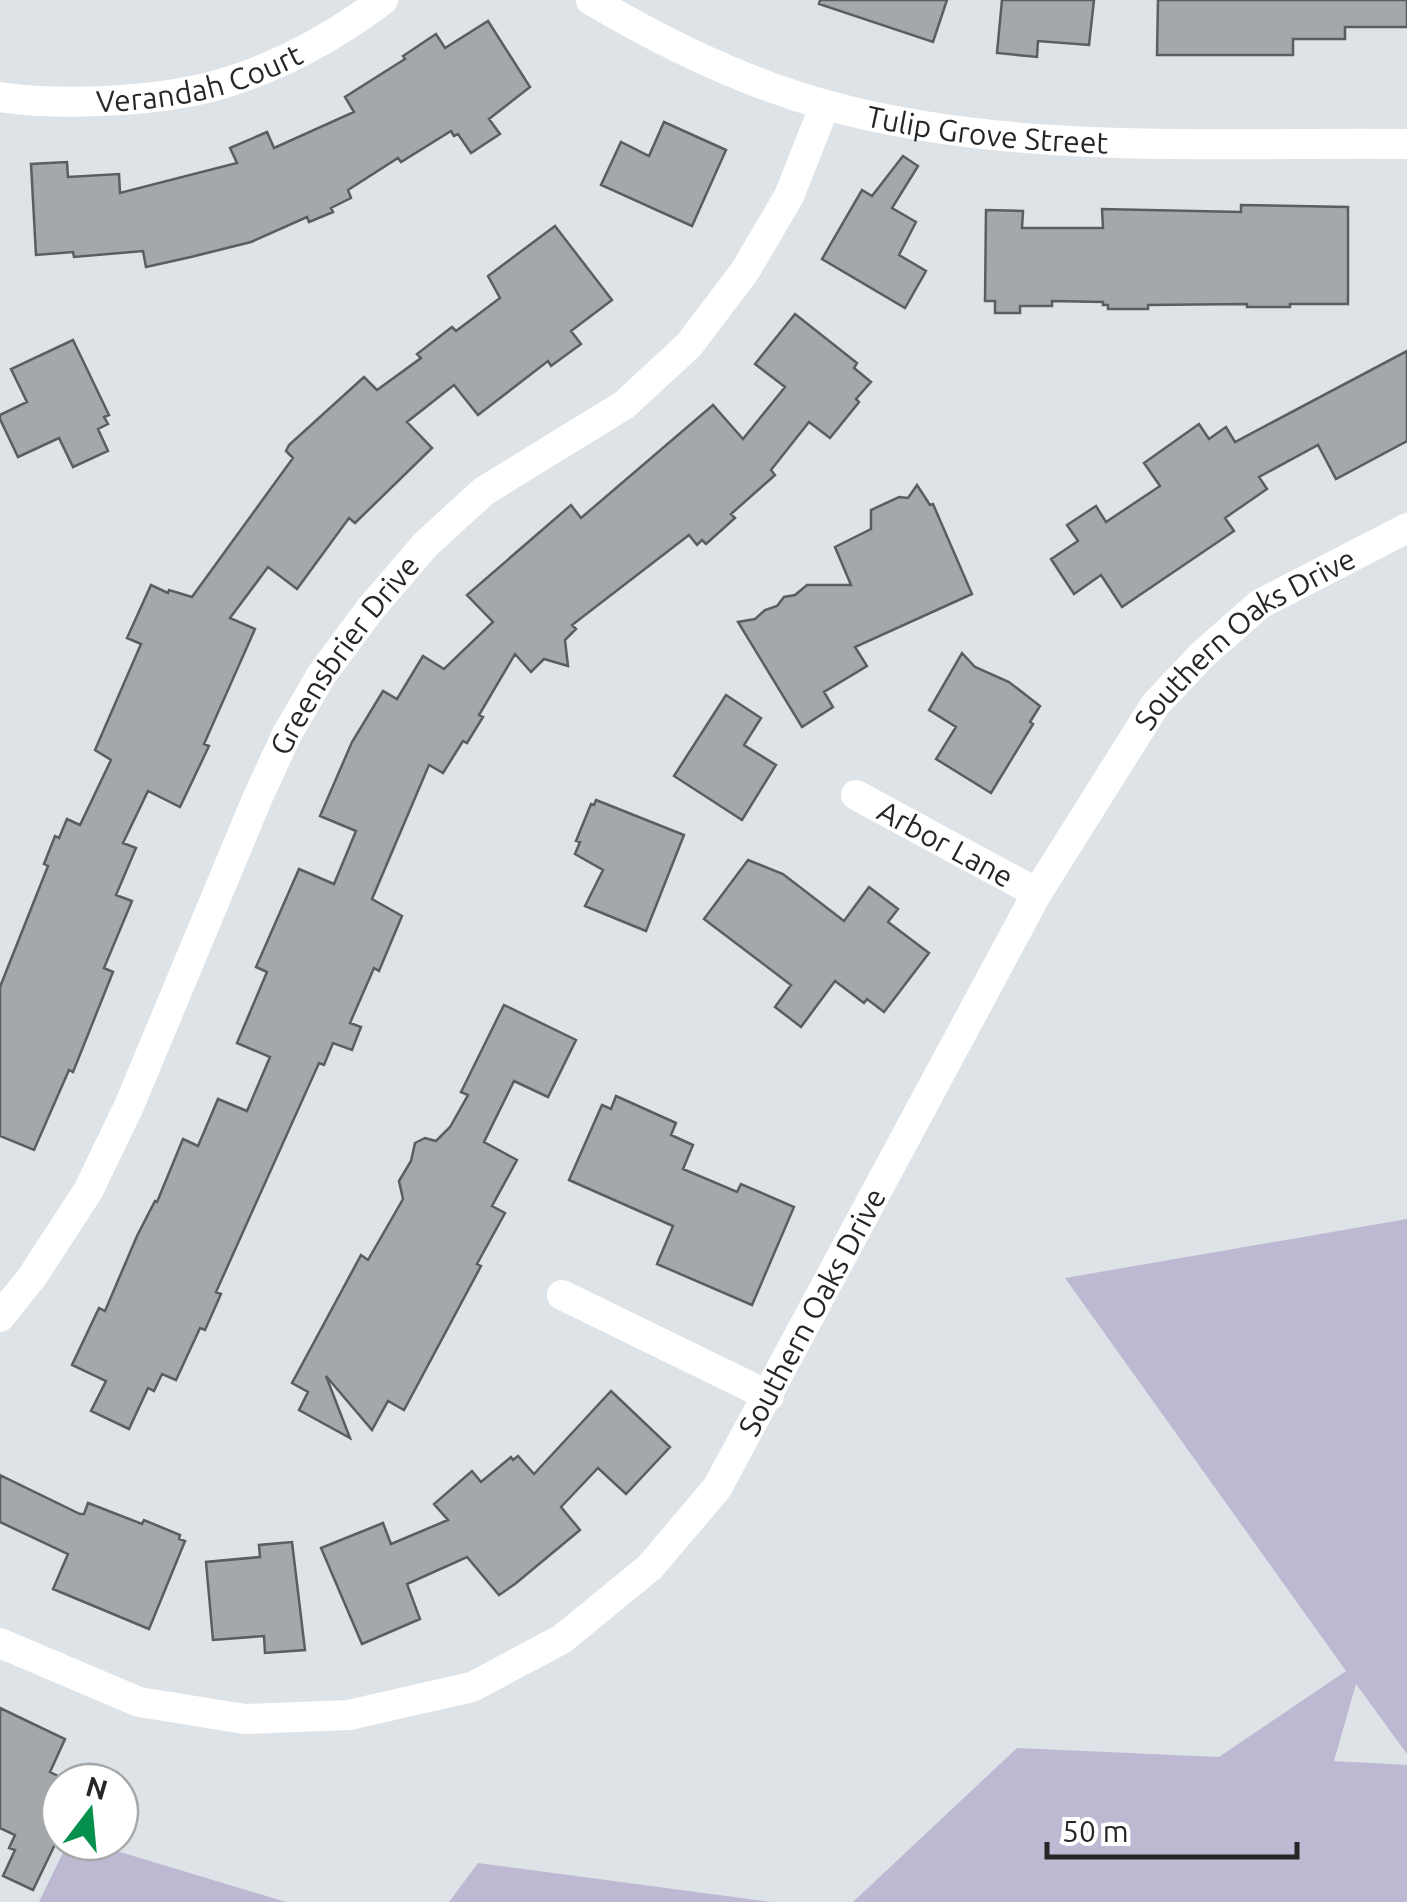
<svg xmlns="http://www.w3.org/2000/svg" width="1407" height="1902" font-family="Ubuntu,sans-serif">
<style>
.green{fill:#bdb9d2}
.building{fill:#a2a8ab;stroke:#595e62;stroke-width:2.5}
.lines{fill:none;stroke-linecap:round;stroke-linejoin:round}
.minor{stroke:#fff;stroke-width:30}
.labels{text-anchor:middle;dominant-baseline:central;stroke-width:8;stroke-linejoin:round;paint-order:stroke}
.street-label{font-size:30px;fill:#242628;stroke:#fff}
</style>
<rect width="100%" height="100%" fill="#dee3e8"/>
<path class="green" d="M1407 1219V1754L1356 1684 1334 1761 1407 1765V1902H853L1017 1748 1219 1757 1346 1671 1065 1278Z
M68 1842H87L286 1902H39Z
M478 1863 772 1902H449Z"/>
<path class="building" d="M820 0H947L933 42 819 4Z
M1002 0H1094L1089 45 1038 41 1037 57 997 53Z
M1158 0H1407V27H1345V39H1293V55H1157Z
M488 21 530 87 489 119 500 134 471 153 458 134 454 136 451 131 401 162 398 158 348 190 351 198 331 208 333 212 309 222 307 217 251 242 191 257 146 267 143 251 74 257 73 252 36 255 31 164 67 162 68 177 119 174 120 193 237 163 230 148 267 132 274 148 354 112 345 97 405 59 403 56 436 34 445 48Z
M664 122 726 150 692 226 601 185 621 142 649 156Z
M903 156 918 166 892 208 916 222 899 255 926 271 905 308 822 259 862 190 872 196Z
M1241 205 1348 207V304H1290V307H1247V304L1148 305V309H1108V305H1103V302L1052 301V306H1020V313H995V301H985L986 210 1023 211 1022 228H1103L1102 209 1241 212Z
M555 226 612 300 571 331 581 344 551 366 548 361 478 415 454 385 407 422 432 448 355 523 349 518 297 589 268 567 230 618 255 629 204 744 209 746 180 807 148 791 123 843 136 848 116 895 132 901 104 968 113 972 73 1072 69 1070 34 1150 0 1136V987L48 866 44 864 55 836 59 838 67 819 80 825 111 760 95 750 141 644 127 638 151 585 168 593 169 590 192 597 293 458 286 451 289 445 364 377 377 390 421 358 417 354 452 327 456 331 500 298 488 276Z
M795 314 857 363 854 368 871 382 856 399 859 402 830 438 809 422 771 470 775 475 731 514 735 518 706 544 702 540 697 545 689 535 572 625 576 629 565 640 568 666 544 659 531 672 515 654 479 715 483 717 467 743 463 741 443 773 429 765 372 899 402 916 379 971 374 968 350 1023 361 1027 352 1050 333 1043 324 1065 319 1063 216 1292 221 1294 205 1330 200 1328 176 1380 162 1374 154 1391 148 1388 129 1429 91 1411 106 1381 72 1365 99 1308 105 1311 137 1236 155 1201 157 1202 183 1139 198 1146 218 1099 247 1111 270 1057 237 1043 267 972 256 967 299 869 334 884 356 831 320 816 352 742 383 691 397 699 423 656 444 669 493 622 467 595 571 505 581 518 713 405 743 439 785 387 755 364Z
M73 340 109 415 104 417 108 424 98 429 108 451 73 467 59 438 18 457 0 419V415L27 402 11 369Z
M1407 351V441L1336 479 1318 445 1259 477 1267 489 1225 518 1234 531 1122 607 1101 575 1074 594 1051 559 1078 541 1067 525 1096 506 1106 522 1160 486 1144 463 1199 424 1209 439 1226 427 1235 442Z
M917 485 930 505 933 504 972 594 855 647 867 666 824 692 833 707 802 727 738 622 755 619 765 610 777 606 784 597 795 595 807 585H851L835 547 871 529V510L899 497 908 498Z
M962 653 975 667 1009 682 1040 706 1030 722 1033 724 991 793 936 759 956 727 929 710Z
M726 695 761 718 744 745 776 765 742 820 674 776Z
M596 800 684 835 646 931 585 906 603 870 575 854 580 842 576 841 591 804 594 805Z
M748 860 783 874 844 921 869 887 898 909 888 922 929 953 884 1012 867 999 864 1003 835 981 801 1027 775 1007 791 985 704 919Z
M504 1005 576 1040 548 1097 514 1081 484 1142 517 1160 492 1206 505 1213 477 1264 481 1266 404 1410 388 1401 372 1430 326 1376 350 1438 299 1410 308 1392 292 1383 361 1255 368 1260 403 1199 399 1181 411 1161 415 1143 425 1138 436 1141 450 1127 468 1095 461 1092Z
M616 1096 676 1123 671 1135 693 1145 683 1169 737 1192 741 1184 794 1207 752 1305 657 1264 673 1226 569 1180 602 1105 611 1109Z
M611 1391 670 1447 626 1494 598 1468 561 1507 580 1530 515 1584 499 1595 467 1557 407 1584 420 1619 362 1644 321 1548 383 1523 391 1544 448 1520 434 1504 472 1471 481 1482 511 1457 513 1460 518 1456 534 1474Z
M0 1475 80 1514H84L88 1503 142 1524 144 1520 180 1535 179 1539 185 1541 149 1629 53 1589 68 1554 0 1522Z
M292 1542 305 1650 265 1653 264 1636 213 1640 206 1562 260 1557 259 1545Z
M0 1708 65 1739 50 1772 60 1777V1834L33 1890 3 1876 15 1850 9 1848 15 1835 0 1828Z"/>
<g class="lines">
<g class="minor">
<path id="s1" d="M591 0C665 44 743 82 826 105 1011 156 1217 142 1407 144"/>
<path id="s2" d="M0 97C63 106 160 102 221 84 279 67 335 36 383 0"/>
<path id="s3" d="M856 795 1037 893"/>
<path d="M562 1295 769 1396"/>
<path id="s4" d="M0 1317 32 1277 88 1191 129 1106 257 799 287 734 322 674 371 608 426 544 484 491 624 405 689 345 745 271 789 196 825 105"/>
<path id="s5" d="M0 1643 139 1702 245 1719 349 1715 472 1687 562 1639 650 1567 717 1488 1037 893 1155 705 1203 654 1260 604 1407 528"/>
</g>
</g>
<g class="labels">
<g class="street-label">
<text stroke="none"><textPath href="#s2" startOffset="202">Verandah Court</textPath></text>
<text stroke="none"><textPath href="#s1" startOffset="422">Tulip Grove Street</textPath></text>
<text stroke="none"><textPath href="#s5" startOffset="1818">Southern Oaks Drive</textPath></text>
<text stroke="none"><textPath href="#s4" startOffset="750">Greensbrier Drive</textPath></text>
<text stroke="none"><textPath href="#s3" startOffset="102">Arbor Lane</textPath></text>
<text stroke="none"><textPath href="#s5" startOffset="1008">Southern Oaks Drive</textPath></text>
</g>
</g>
<g transform="translate(90 1812) rotate(16)"><circle r="48" fill="#ffffff" stroke="#a7a8a9" stroke-width="2.5"/>
<path d="M0-8L18 38L0 25L-18 38Z" fill="#06904e"/>
<text y="-15" font-size="28" font-weight="bold" text-anchor="middle" fill="#242628">N</text>
</g>
<path d="M1047 1842v15h250v-15" fill="none" stroke="#242628" stroke-width="5"/>
<text x="1062" y="1842" font-size="30" fill="#242628" stroke="#ffffff" stroke-width="8" paint-order="stroke">50 m</text>
</svg>
